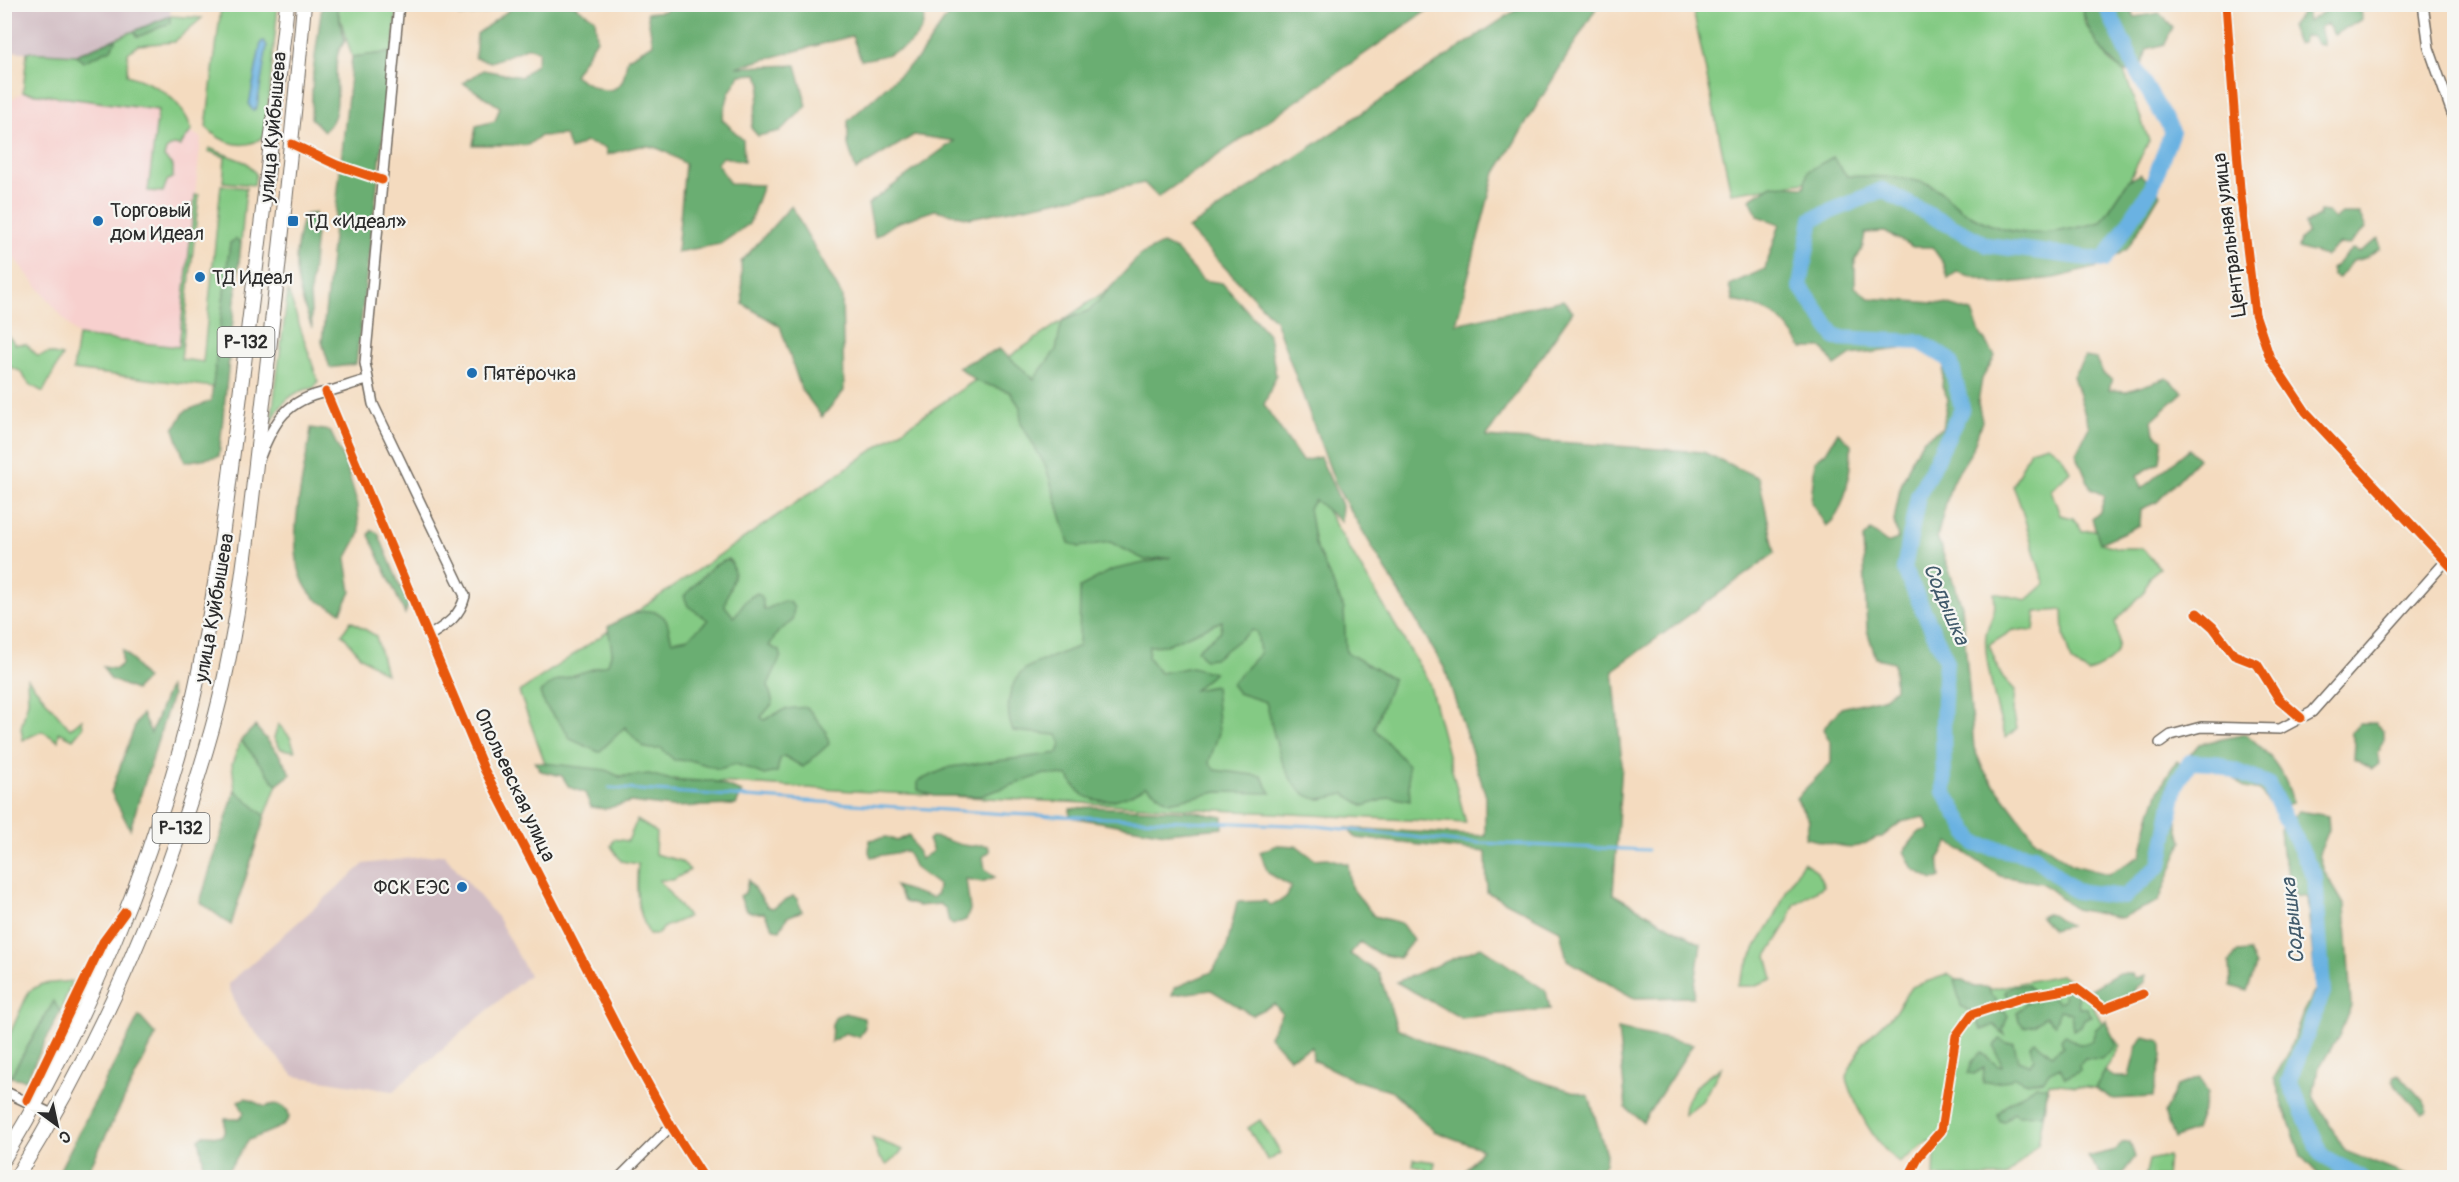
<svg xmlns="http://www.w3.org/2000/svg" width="2459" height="1182" font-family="Pangolin,sans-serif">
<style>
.built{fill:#f7d0ce}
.industrial{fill:#d2bec4}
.green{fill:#84ca84;stroke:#587a58;stroke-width:1.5}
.forest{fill:#6bae72;stroke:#4b6c4e;stroke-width:1.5}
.water{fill:#6bb2e2;stroke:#4b6e86;stroke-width:1.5}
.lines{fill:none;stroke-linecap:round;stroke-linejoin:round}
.stream{stroke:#6bb2e2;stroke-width:3}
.river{stroke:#6bb2e2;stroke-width:16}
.minor-casing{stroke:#71695f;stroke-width:12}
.highway-casing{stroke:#71695f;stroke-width:16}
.minor{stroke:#fff;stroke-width:9}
.highway{stroke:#fff;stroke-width:14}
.cycleway-casing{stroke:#f6f6f2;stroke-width:13}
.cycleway{stroke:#e8590c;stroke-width:9}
.poi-dot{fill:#1f6fb2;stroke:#f6f6f2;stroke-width:2}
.labels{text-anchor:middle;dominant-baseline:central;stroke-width:4.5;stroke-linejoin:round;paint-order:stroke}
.shield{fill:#f6f6f2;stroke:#686867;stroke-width:1.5}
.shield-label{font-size:18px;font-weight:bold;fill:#2b2b2b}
.street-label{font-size:20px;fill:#2b2b2b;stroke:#f6f6f2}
.poi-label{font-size:20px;fill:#2b2b2b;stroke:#f6f6f2;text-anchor:start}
.water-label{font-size:21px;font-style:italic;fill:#415a6b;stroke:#f6f6f2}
</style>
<rect width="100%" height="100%" fill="#f6f6f2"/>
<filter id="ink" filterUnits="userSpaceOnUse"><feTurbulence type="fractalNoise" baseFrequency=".0167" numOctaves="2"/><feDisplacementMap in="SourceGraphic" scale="12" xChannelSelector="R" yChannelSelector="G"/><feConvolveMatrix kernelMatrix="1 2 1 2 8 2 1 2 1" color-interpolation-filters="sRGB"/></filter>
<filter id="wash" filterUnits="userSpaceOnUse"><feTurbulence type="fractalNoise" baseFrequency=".008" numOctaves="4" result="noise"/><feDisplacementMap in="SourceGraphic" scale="24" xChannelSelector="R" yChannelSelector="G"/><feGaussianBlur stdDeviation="1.35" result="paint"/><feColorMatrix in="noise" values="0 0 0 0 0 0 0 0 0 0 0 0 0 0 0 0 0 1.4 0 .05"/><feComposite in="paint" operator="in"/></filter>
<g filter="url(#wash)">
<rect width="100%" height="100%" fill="#f4dbbf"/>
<path class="built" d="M23 92 158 110 201 138 179 347 78 336 5 247 4 104Z"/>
<path class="industrial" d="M4 5H171L170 16 76 55 5 51Z
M444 854 497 917 529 975 393 1091 294 1076 240 1015 228 984 364 864Z"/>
<path class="green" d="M225 5H278L265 135C247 152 222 144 206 127L221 8Z
M336 5H397L393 52 352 57Z
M1692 5H2082L2085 24 2110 62 2124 72 2149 141 2129 180 2101 222 2064 231 2024 235 1991 227 1962 210 1930 184 1846 176 1731 193Z
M170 16 202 18 174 42 138 45 128 53 127 75C157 84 181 98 192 130L180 146 173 145 166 150 164 157 173 166V177L167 181 163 192 148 191 158 110 23 92 27 52 76 55Z
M209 148 247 163 256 174 254 185 223 182 225 157 208 151Z
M221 185 246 188 241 243 236 240 230 243 213 387 73 370 78 336 179 347 195 195H199L181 359 203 362Z
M1170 247 1429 682 1466 823 853 791 548 771 519 692Z
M288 291 318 381 314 388C292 390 280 404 271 423Z
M4 331 15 344H26L38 356 49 353 62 356 43 392 29 384 20 371 5 365Z
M2048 445 2061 455 2070 471 2051 490 2060 515 2073 518 2082 531 2096 530 2101 543 2118 548H2142L2160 568 2149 577 2144 592 2115 622C2123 656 2117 658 2088 673L2071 662 2064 635 2063 610 2036 612 2034 631 2013 630 1989 645 2001 675 2015 690 2013 711 2017 728 2006 738C1998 716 1983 656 1986 634 1990 615 1997 619 1994 593L2027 600 2045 584C2032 552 2027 518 2013 486L2030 450Z
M351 621 376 636 386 674 360 656 342 634Z
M27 678 70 729 82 719 83 727 73 739 59 732 58 741 42 731 23 740 21 728 28 701Z
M278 724 290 737 295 751 281 749 274 738Z
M241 740 277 785 265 816 235 790 232 764Z
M637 820 656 832 655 854 681 861 690 870 673 880H659L688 917 664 927 658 934H649C637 910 635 891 638 864L621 861 611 846 614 839 628 841Z
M1803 862 1816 870 1824 886 1795 904 1785 927 1767 956 1773 979 1753 986H1737L1758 943 1775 917 1788 887Z
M1949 974 1975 992 2060 975 2082 988 2101 1021 2120 1046 2095 1088 2049 1083 2038 1144 2006 1177H1934L1935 1148 1929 1141 1899 1163C1871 1140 1857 1110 1846 1076L1863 1043 1895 1012 1911 987Z
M72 981 60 1012 54 1002 10 1077 5 1074V1045L29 991 42 984Z
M1721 1068 1702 1101 1684 1115C1683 1093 1704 1078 1721 1068Z
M1260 1120 1281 1153 1268 1161 1248 1128Z
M872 1138 903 1150 887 1165 879 1157Z
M2168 1156 2166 1177H2145L2149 1160Z
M1414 1159 1435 1162 1433 1177H1425L1426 1169 1413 1166Z"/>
<path class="forest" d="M517 4 574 5 595 19 597 39 574 75C586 83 609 100 622 82 625 76 626 64 628 58L653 44 647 13 665 11 670 5H922C933 43 892 56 861 60L852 36 736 67 796 65 807 106 780 131 758 136 751 128 762 83 757 74 740 75 729 93 722 119 743 140 744 161 723 157 717 163 730 184 763 185 749 224 720 244 677 252 685 164C649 140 647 143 607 155L606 148 585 142 570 150 565 135 540 136 528 145H473L476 126 495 121 500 107 463 83 483 70 521 77 536 64 539 51 529 47 491 62 475 58 477 34Z
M1525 4 1598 5 1494 176 1456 324 1563 300 1573 311 1486 437 1703 452 1759 478 1775 553 1613 670 1622 764 1613 894 1701 944 1693 997 1634 998 1567 960 1560 930 1487 892 1486 852 1356 838 1347 828 1485 836V793L1445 669 1337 488 1275 320 1188 229Z
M322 5H336L345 41C343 45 339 49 338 53 331 78 347 113 324 131L311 118 313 72Z
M459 5V4L498 5 486 13 460 16Z
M963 5V4L1435 5 1158 197 1144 183 970 218 935 210 896 223 875 237 868 204 954 141 914 135 856 170 848 145V121L919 57 949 14Z
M2082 5H2128L2135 17 2159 13 2173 27 2165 44 2147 49 2141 68 2124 72C2102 56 2086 31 2082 5Z
M2323 5H2345L2351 9 2361 8 2362 19 2334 35 2327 24 2320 27 2324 45 2317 44 2311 36 2304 37 2302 43H2297L2290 27 2306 8 2308 22 2325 11Z
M170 16V23L138 37 134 31Z
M117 38 111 49 83 62 76 55Z
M393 52 356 364 330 368 322 342 352 57Z
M1833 157 1847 176C1873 177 1903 175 1928 184 1942 189 1952 204 1965 212 2013 241 2048 236 2101 222L2129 180 2140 174 2160 194 2128 248 2101 266 2055 278 1998 284 1957 272 1948 278 1944 264 1932 247H1913L1885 232 1865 233 1862 250 1855 259V287L1869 298 1946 304 1972 312 1981 335 1995 356 1982 379 1978 403 1982 421 1972 451 1952 482 1937 537 1962 606 1974 748 1984 771 2035 839 2073 865 2108 874 2141 856C2148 821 2154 790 2177 761L2182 766 2168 785 2182 842 2159 901 2121 918 2075 909 2042 883 2000 876 1949 842 1939 858 1941 877 1933 880 1913 869 1904 851 1919 832 1930 829 1924 817 1901 822 1882 837C1873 836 1868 844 1859 846 1842 849 1822 841 1805 838L1809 820 1796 798 1831 763V743L1823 729 1841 708 1883 698 1895 689 1894 662 1876 658 1867 630 1863 538 1871 531 1887 543 1898 539 1894 521 1900 488 1913 456 1924 439 1942 428 1948 399 1942 386 1944 365 1950 360 1920 342 1900 349 1851 355 1835 366 1823 348H1802C1782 315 1770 308 1733 301L1729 285 1765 269 1780 224 1758 216 1750 199 1772 185 1804 187 1808 171Z
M791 206 842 296 844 391 822 417 801 389 780 326 743 304 741 262Z
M2320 211 2328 212 2334 219 2342 214H2359L2366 228 2349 245 2339 244 2325 256 2298 248 2300 240 2307 234 2305 224 2319 216Z
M315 213 316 233 310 294 312 328C295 284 290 261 304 215Z
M236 239 241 243 219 456 185 462 174 429 185 411 211 401 230 243Z
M2379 239 2380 248 2365 258 2353 261 2339 278 2333 276 2331 269C2341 263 2343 255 2353 249L2359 252Z
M1162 244 1176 250 1203 280 1222 283 1269 335 1276 376 1264 405 1302 461 1320 457 1342 505 1341 522 1315 500 1309 508 1315 544 1344 609 1346 652 1393 679 1374 728 1408 765 1410 801 1391 797 1364 806 1345 794C1337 795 1324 800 1317 799 1281 792 1274 730 1266 702L1238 693 1231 684 1260 653 1257 632 1252 630 1215 658 1204 659 1197 650 1221 631 1222 621 1166 645 1149 646 1148 657 1160 673 1192 667 1214 673 1194 690 1215 686 1219 733 1209 762 1215 770 1261 776 1271 793 1218 792 1169 802 1146 786C1128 798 1104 807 1083 795 1077 791 1072 782 1068 776L1045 774 980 796H934L918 790V781L950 767 1058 753 1061 744 1057 735 1013 731C1005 713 1007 684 1024 670 1036 661 1065 653 1079 646L1080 587 1112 570 1171 557 1145 560 1110 542 1079 547 1069 543 1046 467 1021 423 1020 407 1010 392 976 381 958 367 999 349 1034 379 1056 350 1062 321 1090 310 1140 255Z
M2085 357 2096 359 2103 374 2112 379 2109 390 2127 391 2167 378 2183 392 2152 420 2154 433 2163 439 2160 462 2137 475 2141 489 2189 449 2198 459 2157 502 2141 509 2140 525 2100 543 2092 519 2100 512 2105 496 2091 489 2076 453 2089 427 2073 376Z
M311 428 330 431 345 462 356 499 360 533 346 559 351 592 341 612C333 608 323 604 316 599 276 564 306 472 311 428Z
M1838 432 1851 444C1851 467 1847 513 1826 526L1811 502 1815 461 1826 452Z
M372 530 378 533 408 605 405 614 369 535Z
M729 559C741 576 727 587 725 606L734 617 746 600 757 593 762 597 764 610 784 601 790 602 794 608 792 621 778 632 769 646 780 651 781 656 768 685 773 703 761 717 764 720 785 709 807 707 826 731 829 744 803 767 784 756 780 759 777 772 764 775 736 764 719 769 693 761 674 760 661 748C643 754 636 739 625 727L599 752 570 739C563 721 544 712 540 692L556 681 608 664 612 651 608 627C622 618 655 599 667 622 669 628 670 635 672 641L688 638 708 620 688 606 684 596 713 566Z
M122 650C132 656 137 670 146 679L135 690 110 679 103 667 116 669 122 664Z
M169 687 172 695 130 829 111 792 136 723 142 714 151 733Z
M2360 723H2375L2384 732V740L2378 754 2380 764 2372 769 2354 759 2355 743 2351 733Z
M255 726 278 753 291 774 277 785 241 740Z
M2246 734C2270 754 2285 771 2293 802L2277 810 2259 791 2245 788 2231 776 2187 758 2199 744Z
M535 762 606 770 620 777 649 774 675 781H713L742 792 736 805 671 807 630 802 605 809 591 807 585 793 569 787 562 776 541 771Z
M235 790 265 816 231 925 200 902Z
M1091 807 1191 811 1223 817V828L1165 833 1070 817V809Z
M2299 811 2328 816 2329 830 2319 854 2324 871 2345 906 2351 1006 2339 1036 2318 1069 2313 1096 2345 1151 2410 1177H2321L2301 1156 2274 1078 2288 1054 2303 1012 2316 989 2307 897 2296 896 2282 853 2280 829Z
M909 835 921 859 933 851 928 840 931 837C944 837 955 845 969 846 976 847 980 843 988 846L990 851 983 857 985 869 995 877 982 882 966 879 970 910 966 920 953 925 949 922 946 909 940 904 918 906 905 902 895 886 932 898 937 894 938 885 915 868 907 851 871 857 869 852 870 840 887 837 897 841Z
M1277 845 1297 846 1314 859 1327 858 1348 864 1351 887 1374 916 1401 923 1413 940 1399 958 1379 954 1360 942 1350 954 1379 973 1397 1028 1458 1057 1589 1096 1606 1154 1605 1164 1594 1177H1461L1482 1149 1434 1131 1393 1092 1352 1079 1313 1060 1312 1047 1289 1058 1269 1036 1282 1013 1274 1004 1252 1015 1211 990 1172 995 1174 988 1212 972 1226 950 1237 902 1265 901 1271 905 1287 897 1291 886 1268 873 1260 852Z
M748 880 768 907 773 908 793 896 797 899 802 911 787 917 780 930 774 929 764 913C747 914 745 911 740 896L745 893Z
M2046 914H2052L2069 926 2052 930 2040 917Z
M1481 947 1546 991 1550 1009 1461 1018 1396 982Z
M2249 951 2256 966 2247 991 2231 986 2230 962 2237 952Z
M2117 974H2132L2135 978 2146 975 2144 982 2135 988 2134 994 2106 1008 2094 1002 2089 990Z
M1954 980H1963L1974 987H1989L1991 995 1996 999 1997 1010 2004 1011 2008 1016 2003 1029 2005 1035 1994 1025 1982 1030 1978 1024V1017L1961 1006Z
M2028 985 2035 996 2049 995 2059 1002 2064 1000 2065 988 2077 993 2079 1008H2087L2092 1017 2084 1019 2081 1026 2073 1030 2071 1013 2060 1010 2055 1024 2045 1016 2034 1025 2024 1027 2019 1021 2017 1012 2030 1000 2010 999 2005 992 2014 986Z
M54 1001 60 1012 26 1080 10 1077Z
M845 1013 864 1018 865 1027 859 1037 845 1033 831 1042 832 1024 836 1016Z
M139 1016 156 1035 85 1177H56Z
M2106 1020C2108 1031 2115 1036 2116 1046L2101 1059 2085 1058 2079 1065 2080 1070 2065 1078 2060 1067 2048 1073 2044 1080 2025 1082 2014 1077 2010 1080 1983 1083 1984 1068 1974 1074 1968 1073 1972 1062 1981 1052 1998 1066H2002L1994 1046 2000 1039 2006 1043H2014L2018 1060 2030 1065 2034 1058 2030 1046 2035 1041 2052 1055 2063 1046 2061 1039 2065 1034C2075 1043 2080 1048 2092 1040L2096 1029Z
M1618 1029 1693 1044 1643 1122 1626 1108Z
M2144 1037 2161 1041C2166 1060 2155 1077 2153 1097L2112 1099 2095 1088 2105 1071 2114 1077H2129L2137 1045Z
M2399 1074 2424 1102 2428 1111 2422 1114C2414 1104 2398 1091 2393 1081L2394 1076Z
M2200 1078 2208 1094 2195 1130 2174 1139 2164 1113 2177 1086Z
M2035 1085 2047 1087 2042 1114 2018 1115 2014 1112 2004 1122 1999 1120 1998 1114C2009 1099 2022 1097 2035 1085Z
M246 1098 265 1107C275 1102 280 1104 288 1111L289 1118 283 1126 249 1140 223 1177H203V1159L199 1139 204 1135 222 1136 225 1131V1119H240L244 1113 238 1101Z
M2130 1142 2135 1157 2120 1177H2102L2088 1157 2116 1150 2122 1143Z"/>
<path class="water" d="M264 41 267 46 257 107 253 111 249 105 261 42Z"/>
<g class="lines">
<path class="stream" d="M609 788 1007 814 1317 826 1456 842 1648 850"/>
<path class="river" d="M2105 4 2137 72 2172 131 2151 189 2104 260 1987 245 1882 190 1812 219 1800 286 1836 338 1920 342 1950 360 1962 408 1918 496 1904 569 1946 659 1943 720 1944 792 1975 844 2034 856 2075 891 2124 897 2160 865 2176 785 2190 762 2214 763 2268 784 2315 877 2323 992 2289 1081 2322 1156 2361 1178"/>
</g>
</g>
<g filter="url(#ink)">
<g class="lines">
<g class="minor-casing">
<path id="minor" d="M399 4 365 363 373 404 465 596C460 617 446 625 429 636
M2226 4 2240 189 2255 314 2270 358 2306 412 2454 570
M2423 4 2429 48 2454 119
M292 144 337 165 382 180
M326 392 484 769 620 1033 671 1126 704 1178
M260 457C274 421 287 400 326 392 340 389 353 383 367 380
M2197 613 2213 627 2234 655 2257 664 2279 699 2301 718
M2160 743 2171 735 2201 727 2280 729 2312 712 2445 562
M4 1091 54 1115
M27 1100 103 942 117 923
M619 1178 671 1126
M1908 1178 1920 1155 1941 1131 1956 1036 1972 1014 2024 997 2076 988 2104 1009 2143 994"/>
</g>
<g class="highway-casing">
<path id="highway" d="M4 1158C85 1026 150 870 188 720 215 611 227 499 241 387 257 260 273 132 287 4
M16 1178C103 1039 168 886 212 729 240 629 249 522 261 420 277 281 292 143 304 4"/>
</g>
<use href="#minor" class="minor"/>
<use href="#highway" class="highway"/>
<g class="cycleway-casing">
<path id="cycleway" d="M2226 4 2240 189 2255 314 2270 358 2306 412 2454 570
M292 144 337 165 382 180
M326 392 484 769 620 1033 671 1126 704 1178
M2197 613 2213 627 2234 655 2257 664 2279 699 2301 718
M27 1100 103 942 125 912
M1908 1178 1920 1155 1941 1131 1956 1036 1972 1014 2024 997 2076 988 2104 1009 2143 994"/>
</g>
<use href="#cycleway" class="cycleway"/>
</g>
</g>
<g class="poi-dot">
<circle cx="98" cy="221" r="6"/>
<rect x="287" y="215" width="12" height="12" rx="3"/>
<circle cx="200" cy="277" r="6"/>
<circle cx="472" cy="373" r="6"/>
<circle cx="462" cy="887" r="6"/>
</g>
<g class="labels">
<g class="shield">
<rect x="217.5" y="327" width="57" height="30" rx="4.5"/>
<rect x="152.5" y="813" width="57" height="30" rx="4.5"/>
</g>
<g class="shield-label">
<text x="246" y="342">Р-132</text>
<text x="181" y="828">Р-132</text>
</g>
<g class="street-label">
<text transform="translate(273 127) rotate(-85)">улица Куйбышева</text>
<text transform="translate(2229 235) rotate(-97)">Центральная улица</text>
<text transform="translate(214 608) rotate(-80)">улица Куйбышева</text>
<text transform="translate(515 785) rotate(65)">Опольевская улица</text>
</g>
<g class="poi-label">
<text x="110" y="210">Торговый<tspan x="110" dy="23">дом Идеал</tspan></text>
<text x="305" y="221">ТД «Идеал»</text>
<text x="212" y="277">ТД Идеал</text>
<text x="484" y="373">Пятёрочка</text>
<text x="450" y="887" text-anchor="end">ФСК ЕЭС</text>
</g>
<g class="water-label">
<text transform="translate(1946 604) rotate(67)">Содышка</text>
<text transform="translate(2293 921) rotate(-96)">Содышка</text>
</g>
</g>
<rect width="2459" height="1182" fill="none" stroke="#f6f6f2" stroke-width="24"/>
<g transform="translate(57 1125) rotate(147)" stroke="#f6f6f2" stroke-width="4.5" paint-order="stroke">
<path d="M0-4.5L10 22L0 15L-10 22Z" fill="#2b2b2b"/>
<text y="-9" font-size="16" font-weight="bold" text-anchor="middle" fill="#2b2b2b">С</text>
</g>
</svg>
